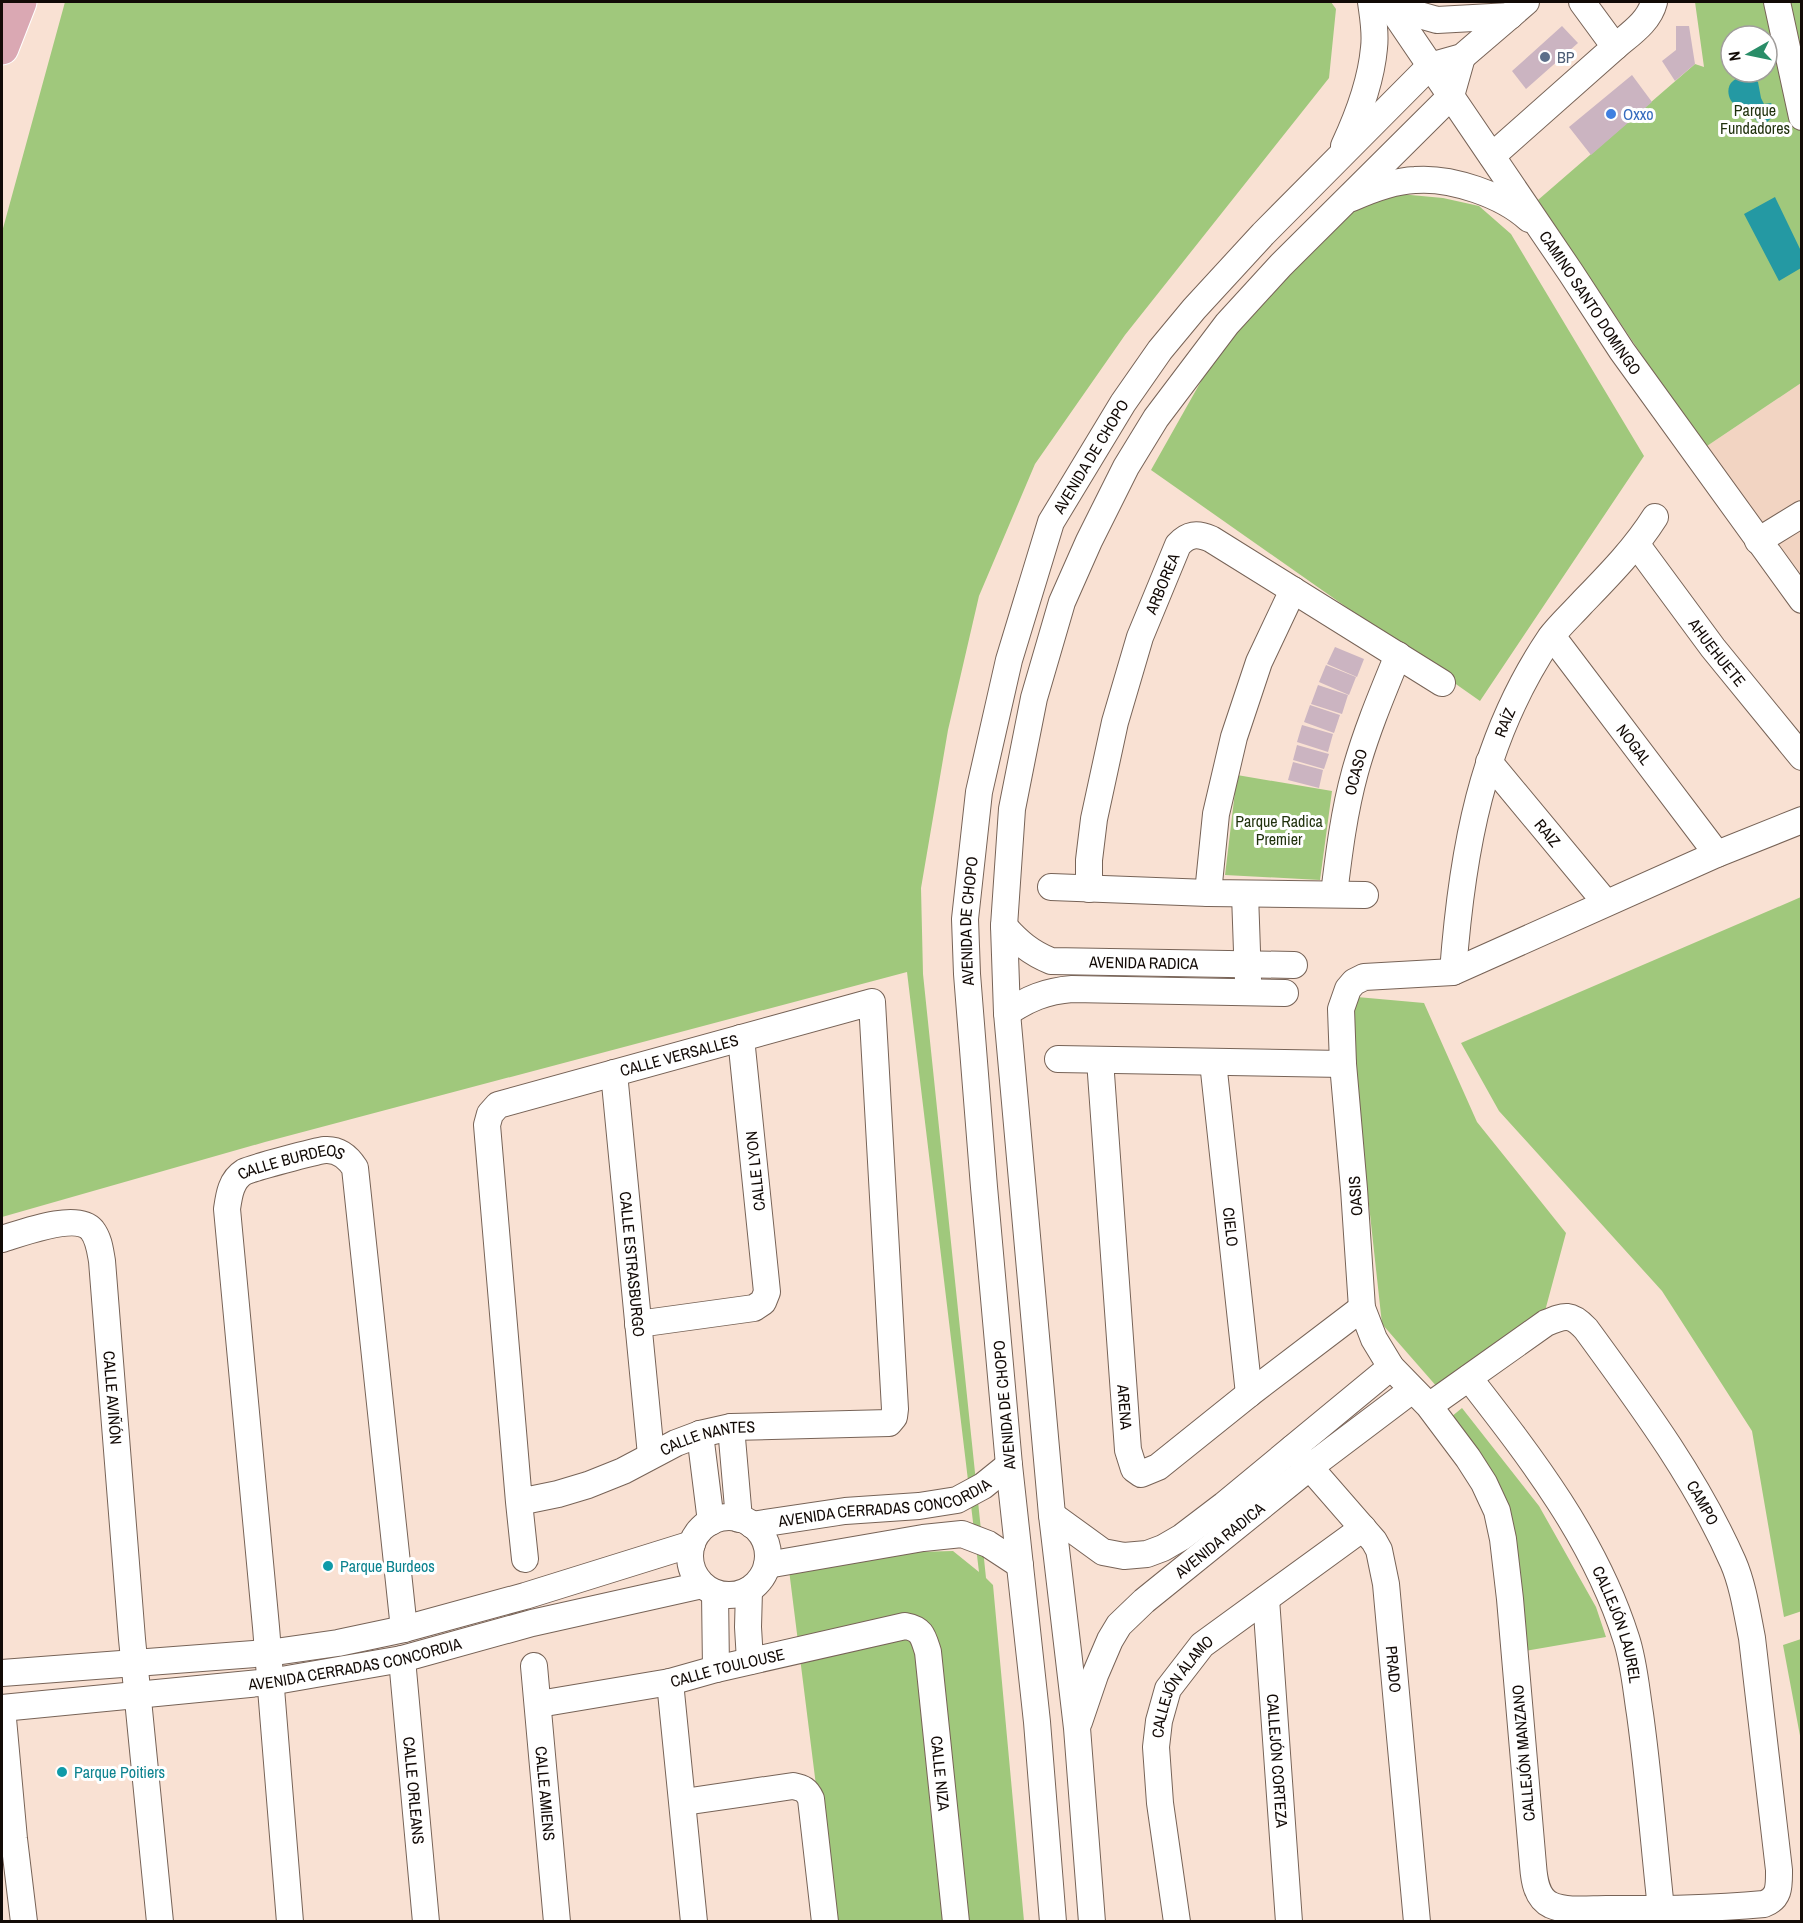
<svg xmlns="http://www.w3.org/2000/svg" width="1803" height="1923" font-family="'Archivo Narrow',sans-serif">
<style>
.built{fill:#f2d4c2}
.green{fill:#a0c87c;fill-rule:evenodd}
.water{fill:#2499a3}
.building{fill:#cbb4c1}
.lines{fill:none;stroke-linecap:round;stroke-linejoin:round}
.minor-casing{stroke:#776357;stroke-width:28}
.major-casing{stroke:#fff;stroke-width:35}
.minor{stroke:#fff;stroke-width:26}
.major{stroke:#daa8b3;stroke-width:33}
.service-dot{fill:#5c6f8a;stroke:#fff;stroke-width:2}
.shop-dot{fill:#3f7fe0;stroke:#fff;stroke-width:2}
.culture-dot{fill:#0f9aa8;stroke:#fff;stroke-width:2}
.labels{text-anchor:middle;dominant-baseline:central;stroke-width:6;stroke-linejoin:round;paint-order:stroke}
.service-label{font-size:16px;fill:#4e5e75;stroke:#fff;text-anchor:start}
.park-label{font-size:16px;fill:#1f300c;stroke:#fff}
.shop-label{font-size:16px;fill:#366cbe;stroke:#fff;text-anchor:start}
.street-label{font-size:16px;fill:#120a06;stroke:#fff}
.culture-label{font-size:16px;fill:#0d838f;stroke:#fff;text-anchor:start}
</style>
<rect width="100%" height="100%" fill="#f9e1d3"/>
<path class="built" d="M1801 383V574L1704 448Z"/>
<path class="green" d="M65 2H1331L1336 9 1329 78 1125 335 1035 464 979 596 948 730 921 888 923 974 986 1578 993 1585 1024 1921H833L789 1570 915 1552 953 1551 979 1572 907 972 265 1142 2 1217V232Z
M1695 2H1801V383L1704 448 1538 200 1695 64 1704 67ZM1731 36H1767V72H1731Z
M1389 193 1443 198 1479 206 1511 234 1644 456 1480 701 1151 470 1213 360 1278 283 1361 201Z
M1237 775 1332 791 1320 880 1225 875Z
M1801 897 1802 1611 1784 1617 1752 1431 1662 1291 1499 1111 1461 1043Z
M1357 997 1424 1003 1477 1122 1566 1233 1545 1311 1438 1388 1382 1324 1349 1022Z
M1462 1408 1539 1506 1596 1607 1606 1637 1525 1651 1516 1548 1451 1417Z
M1801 1639H1802L1801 1741 1783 1645Z"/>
<path class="water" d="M1742 76H1751L1758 82 1761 98 1764 104 1771 103 1774 108V116L1767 122 1759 123C1753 119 1754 111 1747 108 1744 106 1740 108 1737 106 1728 102 1725 87 1733 81 1734 80 1741 76 1742 76Z
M1775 197 1801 251V268L1779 281 1744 214Z"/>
<path class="building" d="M1562 26 1578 43 1526 89 1512 71Z
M1676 26H1689L1695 64 1675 81 1662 61 1676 50Z
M1632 75 1652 102 1591 155 1569 127Z
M1335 647 1364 659 1357 677 1327 664Z
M1326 665 1356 677 1349 695 1319 682Z
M1318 685 1348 695 1342 714 1311 704Z
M1310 705 1340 715 1334 733 1304 722Z
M1302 725 1333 734 1328 752 1297 742Z
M1297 745 1329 754 1324 769 1293 760Z
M1293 762 1323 770 1319 788 1288 780Z"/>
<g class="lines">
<g class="minor-casing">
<g id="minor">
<path id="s1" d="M1387 2 1571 273 1622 351 1802 600"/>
<path d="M1777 2 1802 117"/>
<path d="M1391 7 1437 20 1510 16"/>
<path d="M1615 47C1630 34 1649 22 1654 2"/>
<path d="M1344 146C1358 116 1371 82 1374 48 1376 32 1373 17 1371 2"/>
<path d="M1492 156 1615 47 1582 2"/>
<path d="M1352 198C1372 189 1393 181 1415 180 1451 177 1503 195 1529 219"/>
<path d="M1758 541 1802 514"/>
<path id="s2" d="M1637 545 1713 648 1802 757"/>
<path id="s3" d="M1552 636 1717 854"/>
<path id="s4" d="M1489 762 1606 903"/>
<path d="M1051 887 1208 893 1365 895"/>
<path id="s5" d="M1089 889V860L1094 819 1115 722 1140 637 1178 545C1188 534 1197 533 1211 539L1442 683"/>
<path d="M1208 893 1216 814 1234 737 1259 662 1293 590"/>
<path d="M1245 894 1248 980"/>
<path id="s6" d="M1334 894C1339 853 1344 812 1355 772 1366 732 1382 694 1398 655"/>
<path id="s7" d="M1004 926C1018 942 1031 953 1051 961L1294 965"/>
<path id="s8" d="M1453 972C1462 852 1481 740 1550 638 1559 626 1571 615 1581 604 1608 576 1634 550 1655 517"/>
<path d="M1007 1013C1027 999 1046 991 1072 989L1285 993"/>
<path d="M1058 1059 1343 1064"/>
<path id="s9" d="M1100 1060 1128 1450 1134 1469 1141 1474 1158 1467 1249 1394 1362 1308"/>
<path id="s10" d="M1213 1062 1249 1394"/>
<path id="s11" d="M614 1073 651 1455"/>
<path id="s12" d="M2 1239C22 1233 77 1212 92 1230 99 1239 100 1250 102 1261L132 1639 160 1922"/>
<path d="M638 1324 754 1308 763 1302 767 1292 741 1038"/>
<path id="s13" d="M1469 1378C1532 1459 1595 1540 1626 1638 1634 1662 1636 1689 1640 1714 1649 1779 1654 1844 1661 1909"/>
<path id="s14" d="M1429 1406 1546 1323C1565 1315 1571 1313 1586 1329 1640 1403 1696 1478 1733 1562 1743 1585 1747 1613 1752 1638L1779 1870C1779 1886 1780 1898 1764 1904 1711 1909 1659 1909 1606 1909 1589 1909 1567 1912 1551 1905 1536 1898 1534 1879 1533 1865L1510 1599 1503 1539 1497 1511 1484 1483 1468 1458 1429 1406 1391 1367 1374 1339 1362 1308 1354 1189 1343 1064 1341 1009 1348 989 1354 982 1364 977 1453 972 1717 854 1802 820"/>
<path d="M731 1427 739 1519"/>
<path d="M700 1434 711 1522"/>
<path id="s15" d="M1293 1448 1374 1541 1379 1550 1386 1584 1417 1922"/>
<path id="s16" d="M519 1502 558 1494 588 1485 623 1471 676 1443 700 1434 731 1427 889 1423 894 1417 895 1409 872 1002 498 1105 490 1114 487 1125 519 1502 525 1559"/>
<path d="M1052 1515 1103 1552 1124 1556 1147 1554 1163 1548 1182 1537 1224 1505 1391 1367"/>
<circle cx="729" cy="1556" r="39"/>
<path id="s17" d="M752 1525 845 1511 919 1506 957 1500 983 1486 1009 1465"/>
<path d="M767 1565 923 1538 962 1534 988 1544 1020 1565"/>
<path d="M749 1590 748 1627 750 1661"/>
<path d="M715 1593 716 1669"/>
<path id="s18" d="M1266 1599 1289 1922"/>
<path id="s19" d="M402 1659 426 1922"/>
<path id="s20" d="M534 1666 557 1922"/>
<path d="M2 1673 268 1653 338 1643 404 1629 525 1596 692 1544"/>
<path d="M670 1682 694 1922"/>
<path id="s21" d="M539 1704 670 1682 716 1669 905 1626C922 1629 923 1636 928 1652L956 1922"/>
<path id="s22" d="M2 1708 270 1682 402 1659 532 1623 702 1585"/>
<path d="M2 1708 14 1839 24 1922"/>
<path id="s23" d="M1079 1722 1095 1675 1110 1640 1119 1625 1144 1601 1310 1467 1412 1390"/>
<path d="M684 1802 793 1786C803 1788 807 1790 811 1799L825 1922"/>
<path id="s24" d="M290 1922 266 1627 227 1209C229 1195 231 1180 244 1172 252 1168 316 1151 325 1150 339 1149 348 1157 355 1168L404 1629"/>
<path id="s25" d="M1053 1922 1037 1722 1009 1465 984 1187 967 974 965 919 979 792 1009 660 1051 522 1123 403 1160 350 1194 309 1263 234 1430 66 1462 57 1526 2"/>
<path d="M1092 1922 1077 1728 1052 1515 1007 1013 1004 926 1012 809 1034 698 1062 602 1089 541 1126 467 1156 418 1227 324 1281 265 1451 96 1462 57"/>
<path id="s26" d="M1177 1922 1160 1803 1156 1747 1159 1721 1168 1689 1202 1645 1363 1528"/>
</g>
</g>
<g class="major-casing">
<path id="major" d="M2 48 20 2"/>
</g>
<use href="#minor" class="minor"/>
<use href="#major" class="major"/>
</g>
<circle class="service-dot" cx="1545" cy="57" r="6"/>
<circle class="shop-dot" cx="1611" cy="114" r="6"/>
<g class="culture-dot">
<circle cx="328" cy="1566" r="6"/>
<circle cx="62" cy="1772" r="6"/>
</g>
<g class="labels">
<g class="service-label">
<text x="1557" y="57">BP</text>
</g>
<g class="park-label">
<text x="1755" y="110">Parque<tspan x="1755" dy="18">Fundadores</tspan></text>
<text x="1279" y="821">Parque Radica<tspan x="1279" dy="18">Premier</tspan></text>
</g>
<g class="shop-label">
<text x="1623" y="114">Oxxo</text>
</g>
<g class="street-label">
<text stroke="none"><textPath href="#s1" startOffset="363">CAMINO SANTO DOMINGO</textPath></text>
<text stroke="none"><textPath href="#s25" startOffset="1491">AVENIDA DE CHOPO</textPath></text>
<text stroke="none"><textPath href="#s5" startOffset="316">ARBOREA</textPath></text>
<text stroke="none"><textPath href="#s2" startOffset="134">AHUEHUETE</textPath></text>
<text stroke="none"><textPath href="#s8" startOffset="256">RAÍZ</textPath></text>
<text stroke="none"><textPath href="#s3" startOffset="136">NOGAL</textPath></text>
<text stroke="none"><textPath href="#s6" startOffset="124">OCASO</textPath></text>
<text stroke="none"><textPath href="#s4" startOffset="92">RAIZ</textPath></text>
<text stroke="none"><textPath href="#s25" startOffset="1005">AVENIDA DE CHOPO</textPath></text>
<text stroke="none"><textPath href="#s7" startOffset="152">AVENIDA RADICA</textPath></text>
<text transform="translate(679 1055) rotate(-15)">CALLE VERSALLES</text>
<text stroke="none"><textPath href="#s24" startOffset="807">CALLE BURDEOS</textPath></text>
<text transform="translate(755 1171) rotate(-96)">CALLE LYON</text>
<text transform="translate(1355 1196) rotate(-94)">OASIS</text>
<text stroke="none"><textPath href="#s10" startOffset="166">CIELO</textPath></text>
<text stroke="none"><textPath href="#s11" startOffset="192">CALLE ESTRASBURGO</textPath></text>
<text stroke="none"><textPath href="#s12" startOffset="264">CALLE AVIÑÓN</textPath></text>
<text transform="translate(1004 1405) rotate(-95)">AVENIDA DE CHOPO</text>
<text stroke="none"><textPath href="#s9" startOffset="348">ARENA</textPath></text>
<text stroke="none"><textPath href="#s16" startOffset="201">CALLE NANTES</textPath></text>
<text stroke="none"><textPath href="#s17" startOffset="135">AVENIDA CERRADAS CONCORDIA</textPath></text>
<text stroke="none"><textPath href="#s14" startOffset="398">CAMPO</textPath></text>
<text stroke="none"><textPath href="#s23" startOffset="237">AVENIDA RADICA</textPath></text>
<text stroke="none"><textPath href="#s13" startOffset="290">CALLEJÓN LAUREL</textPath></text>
<text stroke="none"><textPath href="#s22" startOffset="356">AVENIDA CERRADAS CONCORDIA</textPath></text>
<text stroke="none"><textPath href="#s21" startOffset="192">CALLE TOULOUSE</textPath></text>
<text stroke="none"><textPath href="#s15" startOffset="254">PRADO</textPath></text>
<text stroke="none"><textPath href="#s26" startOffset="244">CALLEJÓN ÁLAMO</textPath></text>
<text transform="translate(1523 1753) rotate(-95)">CALLEJÓN MANZANO</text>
<text stroke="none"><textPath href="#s18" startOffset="162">CALLEJÓN CORTEZA</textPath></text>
<text stroke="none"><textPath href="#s21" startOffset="534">CALLE NIZA</textPath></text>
<text stroke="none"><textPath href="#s19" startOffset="132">CALLE ORLEANS</textPath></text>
<text stroke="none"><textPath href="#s20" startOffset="128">CALLE AMIENS</textPath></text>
</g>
<g class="culture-label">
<text x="340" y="1566">Parque Burdeos</text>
<text x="74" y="1772">Parque Poitiers</text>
</g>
</g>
<rect width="1803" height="1923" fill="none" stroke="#120a06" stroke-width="6"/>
<g transform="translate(1749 54) rotate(261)"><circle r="28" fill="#ffffff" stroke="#a09d9b" stroke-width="1.5"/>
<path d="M0-4.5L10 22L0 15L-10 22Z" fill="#298d68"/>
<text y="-9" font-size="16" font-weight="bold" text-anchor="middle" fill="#120a06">N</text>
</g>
</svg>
